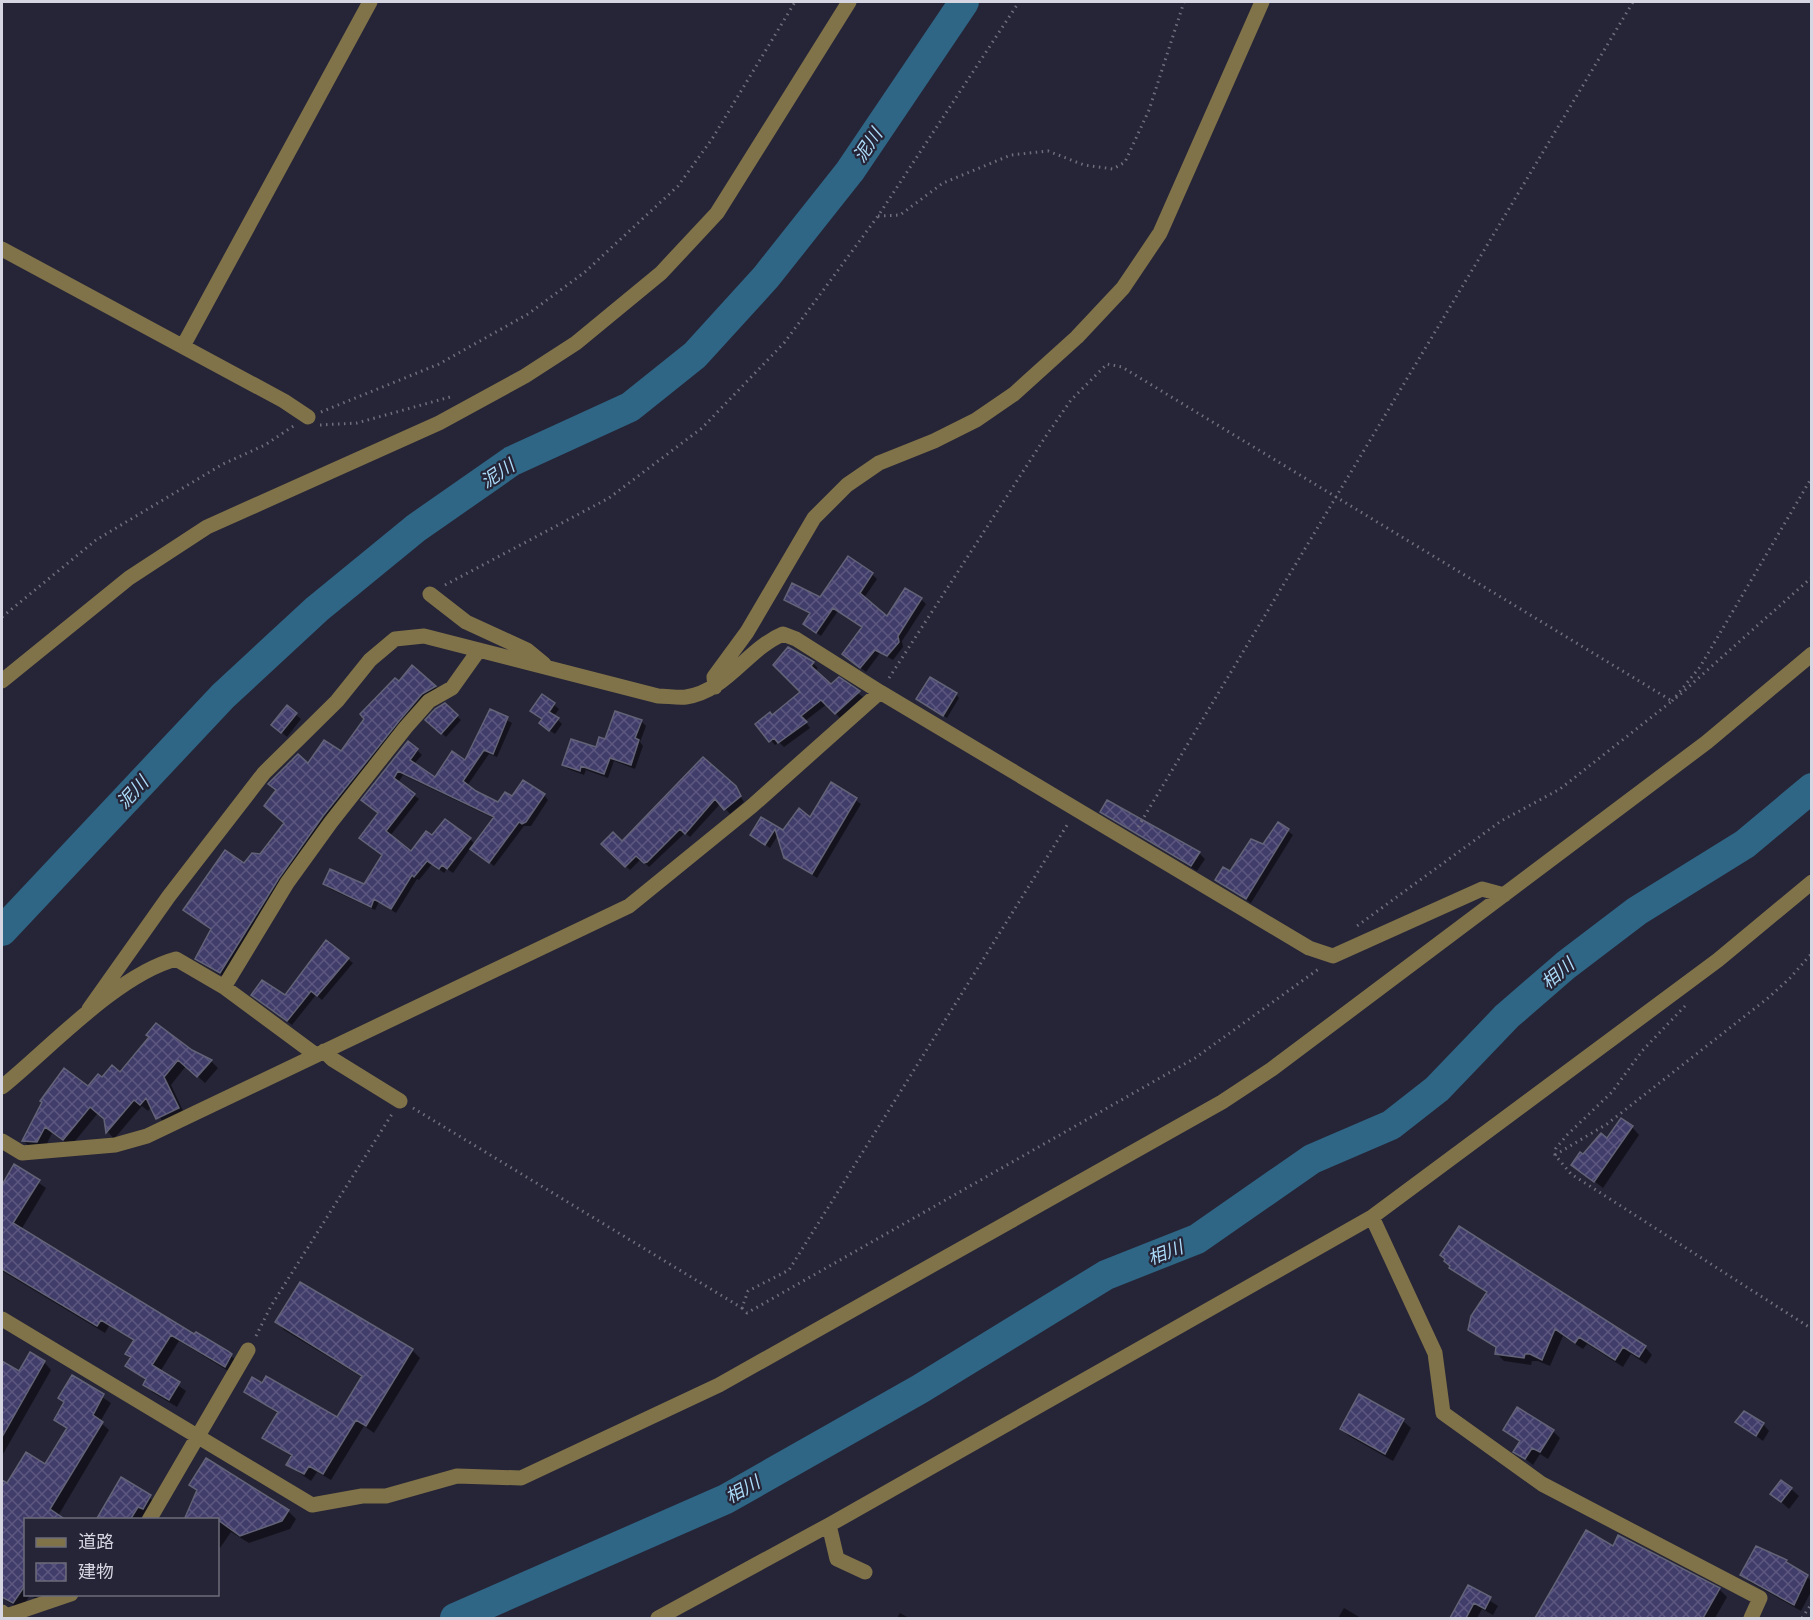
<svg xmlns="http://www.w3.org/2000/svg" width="1813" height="1620" font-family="'Noto Serif','Noto Sans JP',serif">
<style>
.shadow{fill:#0007;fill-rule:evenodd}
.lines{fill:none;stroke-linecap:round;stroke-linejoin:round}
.river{stroke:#2f6685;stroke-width:30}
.building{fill:url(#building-cross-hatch);stroke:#636378;stroke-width:1.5}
.path{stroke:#6f6e7d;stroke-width:3;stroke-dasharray:1.5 4.5;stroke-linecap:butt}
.minor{stroke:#817349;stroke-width:15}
.labels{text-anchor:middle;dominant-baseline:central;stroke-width:4.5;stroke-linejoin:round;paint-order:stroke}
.water-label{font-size:18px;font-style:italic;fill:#acdbf9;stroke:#262537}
</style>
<defs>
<pattern id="building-cross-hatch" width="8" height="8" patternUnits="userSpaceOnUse" patternTransform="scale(1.5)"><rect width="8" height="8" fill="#413d6b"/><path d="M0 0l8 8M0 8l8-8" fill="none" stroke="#5c5880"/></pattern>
</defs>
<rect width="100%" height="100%" fill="#262537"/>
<path class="shadow" d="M872 574 877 579 864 598 888 618 921 599 926 604 902 641 903 647 893 660 880 653 866 672 848 659 863 628 838 611 821 636 809 628 811 615 786 600 821 599Z
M788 649 813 663 818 668 814 672 831 686 839 679 863 697 840 718 827 704 805 721 810 728 784 747 779 742 775 745 757 724 772 717 802 692Z
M412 667 440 691 427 699 225 977 202 964 197 959 213 930 190 915 245 865 261 856 286 824 309 765 341 753 366 719Z
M956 694 959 698 947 718 918 699Z
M543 696 559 709 554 716 562 724 555 734 546 728 543 720 537 715Z
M445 705 461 720 446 737 427 720Z
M287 707 301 719 287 737 278 729Z
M490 711 512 723 497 757 489 754 467 786 499 804 512 798 544 795 548 800 531 826H524L494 866 471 847 453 873 447 869 444 873 432 864 419 880 417 879 396 913 379 902 375 910 330 889 325 884 364 886 383 856 379 814 368 804 417 750 422 755 414 764 435 779 466 762ZM403 775 495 819 475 844 470 839 433 837 411 853 390 836 419 799 398 783Z
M641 721 646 726 640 742 643 746 635 769 614 761 608 778 586 770 584 775 568 769 563 764 597 749Z
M832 784 861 804 817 878 786 857 778 835 770 848 752 835 761 819 783 832 811 819Z
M735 787 744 802 730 814 721 803 690 837 685 833 649 867 641 859 630 870 603 844 622 843Z
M1108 802 1199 853 1205 859 1197 871 1108 817 1102 812Z
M1278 824 1293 835 1251 903 1217 880 1230 873 1263 846Z
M348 959 353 963 322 1000 316 995 292 1025 258 1000 286 997Z
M191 1051 211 1061 218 1068 205 1083 186 1066 171 1085 185 1115 165 1125 152 1106 148 1111 142 1106 114 1139 108 1132 106 1120 98 1113 71 1146 52 1133 45 1148H30L24 1141 44 1102 88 1088 102 1079Z
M1632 1127 1639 1135 1603 1188 1573 1165 1583 1156Z
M15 1166 46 1188 21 1230 195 1336 196 1334 231 1356 239 1363 233 1374 179 1341 160 1372 186 1391 177 1407 152 1392 145 1384 147 1381 127 1365 132 1358 127 1354 135 1342 109 1326 105 1333 2 1271V1188Z
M1451 1268 1645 1347 1652 1355 1646 1364 1631 1354 1623 1367 1587 1344 1583 1349 1563 1336 1550 1366 1538 1361H1532L1531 1365 1504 1361 1496 1353 1497 1349 1470 1329 1488 1294Z
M300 1284 412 1350 420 1358 374 1433 364 1426 331 1480 317 1472 311 1481 288 1465 292 1457 264 1437 278 1414 246 1391 338 1419 363 1378 284 1330 277 1322Z
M2 1362 19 1373 44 1362 51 1370 2 1456Z
M72 1377 111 1403 100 1422 109 1430 58 1516 26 1520V1594H43L39 1601 30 1595 21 1610 2 1598V1482L8 1485 46 1466 68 1430 56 1420 65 1403 60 1398Z
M1359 1396 1403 1421 1411 1428 1393 1461 1349 1436 1341 1429Z
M1737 1422 1763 1424 1769 1431 1763 1441Z
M1505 1430 1553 1431 1560 1438 1548 1459 1540 1454 1533 1465 1515 1451 1521 1442Z
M122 1479 158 1504 142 1520H97Z
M191 1485 288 1511 296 1519 290 1529 249 1543 231 1532 220 1548 218 1546V1520L190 1504 197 1492Z
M1791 1489 1799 1496 1789 1509 1772 1494Z
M1586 1532 1613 1548 1619 1537 1719 1589 1727 1597 1715 1618H1537Z
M1786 1561 1812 1581V1590L1801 1611 1750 1582 1742 1575Z
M1469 1587 1498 1606 1493 1615 1482 1609 1477 1618H1452Z
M1344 1608 1361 1618H1338Z
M900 1613 909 1618H897Z"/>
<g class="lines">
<path class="river" d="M2 931 223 696 317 609 416 528 512 461 630 407 695 355 766 277 850 171 964 2
M455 1618 726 1499 920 1389 1106 1275 1197 1239 1312 1159 1391 1125 1437 1089 1507 1016 1566 965 1637 911 1745 844 1812 788"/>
</g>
<path class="building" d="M848 556 873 573 860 593 887 616 905 588 922 598 898 636 899 642 887 656 875 650 860 668 842 654 862 627 833 608 816 633 803 624 810 613 784 600 792 583 820 597Z
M788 647 814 662 811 666 831 684 839 677 860 691 835 714 821 700 801 716 807 722 778 743 774 738 769 742 755 724 770 712 772 715 800 692 773 665Z
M412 665 436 686 422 694 399 721 323 816 279 878 220 973 195 959 211 929 183 910 225 850 244 863 252 853 260 854 284 823 264 806 276 790 268 784 298 754 308 763 324 740 341 751 364 719 360 714 395 678 399 681Z
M930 677 957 693 943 716 916 699Z
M542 694 555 703 549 712 559 718 549 731 539 723 542 719 530 711Z
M445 703 458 715 441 734 425 720 435 709Z
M287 705 297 713 281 733 271 725Z
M490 709 508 717 493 754 484 750 463 781 476 791 498 802 505 792 512 796 523 780 545 794 526 822 522 824 519 822 489 863 470 849 494 817 398 771 394 778 415 794 386 831 411 851 426 831 432 835 445 819 471 838 447 869 442 865 439 869 427 861 414 877 412 875 391 909 374 899 371 907 323 884 330 869 364 884 382 855 359 838 378 813 361 800 408 741 418 749 410 760 435 777 452 751 465 760Z
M615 711 642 720 635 738 639 740 631 765 610 758 604 774 581 766 580 771 562 765 571 739 596 747 599 737 605 739Z
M703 757 736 786 741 796 724 810 715 799 685 834 680 829 647 862 644 863 636 856 625 867 601 844 613 832 622 841Z
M831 782 857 798 812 874 784 858 775 829 765 845 750 835 761 817 783 830 799 808 810 817Z
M1107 800 1200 852 1191 866 1100 812Z
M1278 822 1289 829 1246 899 1215 880 1223 867 1230 871 1251 839 1263 844Z
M326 940 349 958 317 996 311 991 287 1021 251 995 262 980 285 995Z
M156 1023 192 1050 212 1060 197 1077 178 1060 164 1077 179 1108 156 1119 146 1098 140 1105 134 1100 106 1133 104 1119 90 1107 63 1140 45 1127 37 1142 22 1141 42 1102 40 1101 64 1068 88 1086 98 1074 102 1077 112 1065 120 1072 149 1037 146 1035Z
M1621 1118 1633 1126 1594 1182 1571 1165 1580 1152 1583 1154 1601 1133 1607 1138Z
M14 1164 40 1180 13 1223 194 1334 196 1332 228 1351 232 1354 225 1367 171 1335 152 1365 180 1382 169 1400 143 1385 146 1379 125 1366 131 1357 125 1354 134 1340 101 1320 97 1326 2 1269V1185Z
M1459 1226 1646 1346 1639 1357 1623 1347 1615 1360 1579 1337 1575 1343 1555 1329 1542 1360 1530 1354H1525L1524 1358 1495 1354 1496 1347 1468 1330 1471 1316 1487 1292 1449 1268 1450 1266 1444 1261 1445 1259 1440 1255Z
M300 1282 413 1349 366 1426 356 1420 323 1474 309 1466 304 1474 286 1465 292 1455 262 1438 278 1412 244 1392 252 1377 262 1383 266 1376 337 1417 362 1376 275 1322Z
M30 1352 45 1361 2 1437V1361L19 1371Z
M72 1375 104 1394 93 1415 103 1422 50 1509 66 1520H26V1584L13 1603 2 1597V1480L7 1483 26 1452 45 1464 67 1428 54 1420 64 1402 58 1398Z
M1359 1394 1404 1419 1385 1454 1340 1429Z
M1517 1407 1554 1430 1540 1452 1532 1448 1525 1459 1513 1452 1520 1441 1503 1430Z
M1744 1411 1764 1423 1756 1436 1735 1422Z
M206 1458 289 1510 282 1521 240 1536 218 1520H184L197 1490 189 1485Z
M121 1477 151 1495 143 1509 138 1507 130 1520H96Z
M1781 1480 1792 1488 1781 1502 1770 1494Z
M1586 1530 1613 1546 1618 1535 1720 1588 1703 1618H1535Z
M1756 1546 1787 1560 1786 1562 1808 1575 1794 1605 1740 1575Z
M1468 1585 1491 1597 1485 1609 1474 1603 1466 1618H1450Z"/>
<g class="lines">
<path class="path" d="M878 216 900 215 943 183 1011 155 1048 151 1084 165 1113 169 1125 162 1149 110 1184 2
M321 412 439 364 528 314 585 272 678 186 712 139 795 2
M320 425 357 423 450 397
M445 585 609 498 702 428 784 343 816 300 878 216 1019 2
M2 617 96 540 223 464 265 445 295 425
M889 678 1046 436 1071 400 1107 364 1122 367 1672 701 1560 789 1501 821 1357 926
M1676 698 1812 577
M1672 701 1700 667 1812 477
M1138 827 1633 2
M1685 1006 1642 1051 1612 1092 1567 1135 1556 1148 1555 1155 1571 1174 1812 1329
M413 1108 742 1308 748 1291 789 1270 1069 822
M1555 1155 1607 1124 1768 998 1790 978 1812 953
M742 1308 747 1313 1195 1058 1320 968
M256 1336 271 1306 392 1114
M1802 1618 1812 1603"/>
<path class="minor" d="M2 249 284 401 308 417
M183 346 370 2
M430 594 466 622 527 650 544 664
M2 681 129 578 207 527 439 423 525 376 576 343 661 273 717 213 849 2
M715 687 714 677 747 632 814 518 847 485 879 463 934 441 976 420 1014 394 1077 337 1123 288 1160 233 1262 2
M224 987 287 883 331 822 406 727 429 701 452 688 479 650
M89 1009 169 896 264 773 337 701 370 660 395 639 424 636 658 696C667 696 678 698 686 697 727 691 747 649 783 634L796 639 880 692 1309 948 1333 956 1482 889 1504 895
M324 1051 332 1059 400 1101
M2 1087C50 1048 117 975 176 959L224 987 316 1055
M2 1141 22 1153 115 1145 147 1136 629 906 752 806 880 692
M1372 1217 1435 1353 1443 1413 1542 1484 1760 1598 1751 1618
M2 1319 312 1505 362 1496H386L457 1476 521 1478 719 1385 1222 1102 1272 1069 1707 742 1812 654
M149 1520 248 1350
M829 1525 837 1559 865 1572
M2 1612 6 1616 71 1594
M658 1618 829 1525 1372 1217 1718 960 1812 882"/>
</g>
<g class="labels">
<g class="water-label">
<text transform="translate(867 145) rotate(-56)">泥川</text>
<text transform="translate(497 473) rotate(-33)">泥川</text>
<text transform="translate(132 792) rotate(-47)">泥川</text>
<text transform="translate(1557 973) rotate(-40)">相川</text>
<text transform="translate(1165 1252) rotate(-21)">相川</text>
<text transform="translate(742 1489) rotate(-29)">相川</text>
</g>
</g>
<rect width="1813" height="1620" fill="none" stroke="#d6d6e2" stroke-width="6"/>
<rect x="24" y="1518" width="195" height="78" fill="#262537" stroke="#6c6c7b" stroke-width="1.5"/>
<rect x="36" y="1538" width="30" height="9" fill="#817349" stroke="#6c6c7b" stroke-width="1.5"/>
<text x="78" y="1548" font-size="18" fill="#d6d6e2">道路</text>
<rect x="36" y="1563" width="30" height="18" fill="url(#building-cross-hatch)" stroke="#6c6c7b" stroke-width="1.5"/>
<text x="78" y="1578" font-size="18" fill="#d6d6e2">建物</text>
</svg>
